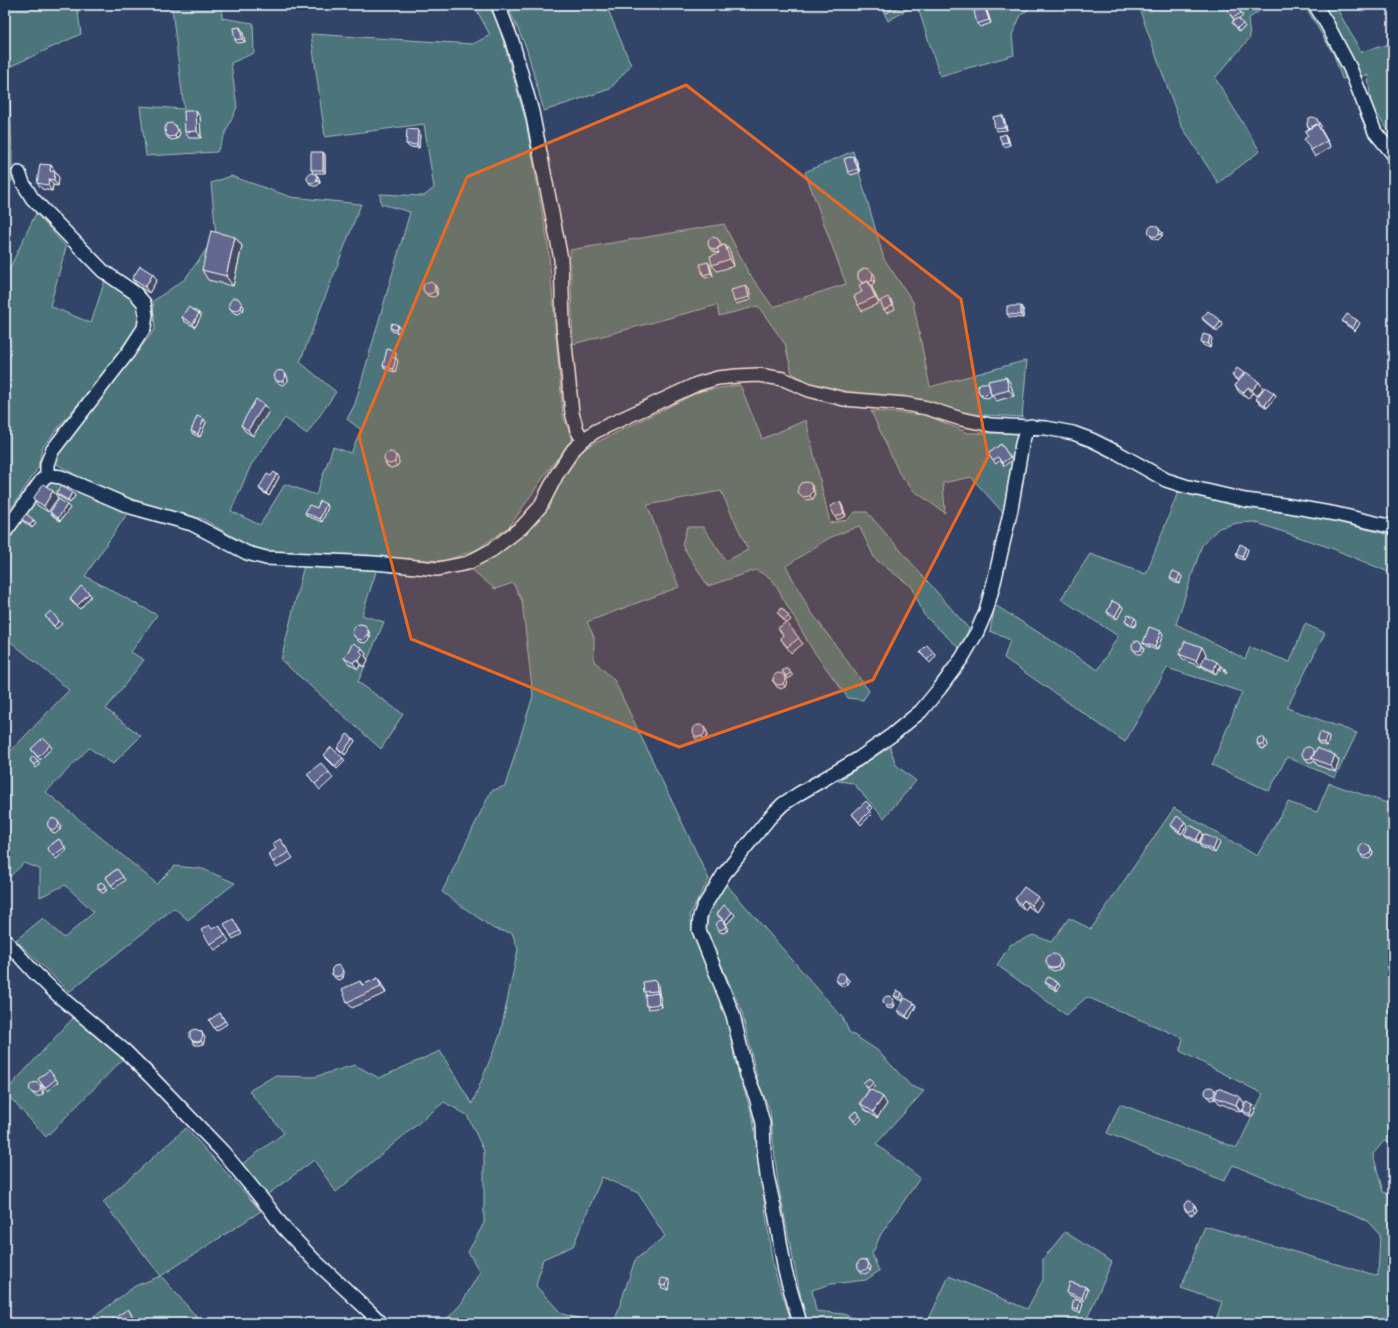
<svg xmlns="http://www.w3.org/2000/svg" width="1398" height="1328" font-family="Mali,sans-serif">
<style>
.green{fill:#4c757a;stroke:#a6babc}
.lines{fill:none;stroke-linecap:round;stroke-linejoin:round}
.street-casing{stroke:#fff;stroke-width:16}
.street{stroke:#1d3557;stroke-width:13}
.wall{fill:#54597b;stroke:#fff}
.shaded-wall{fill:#454964;stroke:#fff}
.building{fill:#62688f;stroke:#fff}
.marked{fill:#ea6a24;fill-opacity:0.2;stroke:#ea6a24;stroke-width:3;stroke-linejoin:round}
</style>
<rect width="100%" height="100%" fill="#324468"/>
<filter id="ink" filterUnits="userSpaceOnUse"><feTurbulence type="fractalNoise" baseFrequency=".025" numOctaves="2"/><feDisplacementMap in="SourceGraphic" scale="8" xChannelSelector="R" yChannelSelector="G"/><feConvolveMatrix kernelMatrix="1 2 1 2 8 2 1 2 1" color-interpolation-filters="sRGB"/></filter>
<g filter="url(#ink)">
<path class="green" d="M5 5H77L81 34 9 67 12 154V181H5Z
M146 5H222V18L253 23 254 53 231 63 237 107 217 152 146 156 140 106 184 109 172 9 146 8Z
M474 5H489L499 26 526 122 548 244 563 416 573 440 551 466 510 526 476 550 444 561 272 552 249 546 203 519 147 505 80 478 57 464 59 453 155 329 153 301 185 279 216 236 211 183 231 176 291 197 361 204 300 362 336 392 307 434 285 418 251 465 231 511 260 525 285 484 316 495 333 447 351 453 361 430 347 419 355 404 410 212 381 204 380 194 424 196 434 188 424 124 325 137 311 34 473 44 490 35Z
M507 5H606L631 65 610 89 544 111 526 47Z
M880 5H915L888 21Z
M917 5H1034L1021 15 1012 35 1014 55 940 76Z
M1138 5H1268L1248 19 1250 38 1215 78 1260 151 1218 183 1181 125Z
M1301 5H1335L1361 52 1393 43V138L1371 105 1368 75 1342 79 1334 55 1308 11Z
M853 151 884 259 913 302 930 387 1027 360 1022 417 968 414 922 399 860 396 818 387 792 373 785 344 758 306 719 316 717 305 573 344 570 250 724 224 748 272 773 307 846 284 805 172Z
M36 213 66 247 50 306 91 323 105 280 131 297 138 307 140 321 111 363 42 448 38 468 5 518V278Z
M740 385 762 439 806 420 830 523 847 520 855 512H867L969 629 959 648 924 615 912 587 875 559 859 526 829 538 786 566 809 609 869 691 863 700 848 698 812 649 772 579 756 570 708 586 682 545 687 527H703L726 561 748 550 721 491 647 505 679 587 587 622 594 637V661L614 680 709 879 690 914 693 935 728 1016 734 1057 753 1118 773 1267 792 1323H614L635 1260 665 1236 638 1193 602 1177 573 1246 543 1259 536 1286 562 1314 597 1323H443L461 1304 480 1272 468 1252 484 1223V1151L467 1115 444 1102 336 1192 314 1160 267 1195 242 1164 284 1133 249 1091 274 1076 314 1077 355 1065 379 1078 440 1051 472 1104 500 1035 518 949 512 933 494 929 442 892 491 791 505 786 533 696 522 601 513 583 495 589 471 569 513 542 541 516 561 476 583 449 701 391Z
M871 411 926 415 968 433H1019L1004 514 971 477 943 483 945 513 913 490 899 473Z
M49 483 68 485 127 514 85 576 157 615 131 652 144 660 106 709 141 736 113 764 89 748 46 792 157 884 175 866 203 869 235 883 188 920 174 908 69 992 16 940 43 918 64 938 94 912 65 885 40 897V869L24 863 5 881V757L69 690 5 637V543L12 531Z
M1178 492 1204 498 1293 511 1393 536V574L1331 548 1254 522 1237 523 1219 528 1202 545 1176 624 1245 659 1250 647 1290 662 1305 624 1325 633 1287 708 1357 733 1335 778 1287 757 1269 791 1212 765 1242 692 1167 668 1125 742 1004 658 1010 640 990 631 995 605 1098 670 1118 636 1061 599 1090 554 1146 574Z
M304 565 377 569 362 615 384 622 358 682 403 714 381 749 281 660Z
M890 747 896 765 916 781 884 818 853 783 838 781Z
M1329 783 1393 805V1143L1384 1141 1373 1154 1383 1192 1393 1194V1323H1215L1222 1302 1181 1288 1205 1226 1378 1276 1380 1235 1367 1221 1233 1165 1224 1181 1107 1133 1120 1104 1237 1148 1263 1094 1180 1051 1183 1038 1087 997 1066 1015 997 965 1010 945 1033 935 1051 942 1069 918 1091 929 1174 808 1257 856 1288 802 1317 812Z
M726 884 843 1018 849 1032 877 1050 911 1086 924 1091 876 1144 920 1178 881 1234 872 1254 879 1271 866 1280 831 1284 812 1290 816 1311 843 1314 868 1323H806L778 1184 770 1111 758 1082 742 1012 706 930 709 913Z
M75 1016 123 1059 46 1137 5 1092Z
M186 1128 261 1211 161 1276 202 1323H86L135 1286 161 1276 103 1202Z
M1065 1232 1112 1262 1085 1323H927L949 1276 1027 1309 1043 1280V1259Z"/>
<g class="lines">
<g class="street-casing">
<path id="street" d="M498 5 512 41 532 112 561 259 563 325 572 413 577 430 583 440
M1315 5 1327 24 1350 68 1375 132 1393 154
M19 173 23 183 32 198 103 271 135 293 144 303 146 315 144 328 129 351 52 451 47 464V475
M5 532 42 480 47 475 61 477 131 507 192 524 247 553 266 558 374 563 438 569 468 563 492 550 522 527 540 507 557 474 573 450 583 440 596 431 697 384 718 378 737 376 758 375 783 379 809 390 844 399 905 404 927 408 961 419 991 425 1046 428 1073 433 1092 440 1118 453 1166 480 1185 486 1245 500 1284 505 1336 514 1393 527
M5 940 33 971 59 996 126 1052 151 1077 223 1152 270 1209 283 1227 313 1259 369 1311 381 1323
M800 1323 785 1271 775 1212 767 1176 764 1151 763 1123 756 1097 747 1075 733 1015 699 930 700 916 703 908 724 874 770 817 783 804 800 793 858 759 892 735 921 711 940 688 962 658 977 632 986 611 994 582 1011 509 1022 444 1025 434 1031 426"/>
</g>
<use href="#street" class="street"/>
</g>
<path class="wall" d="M882 5H903L886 13 884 10Z
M1236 5 1243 16 1239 19 1245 27 1239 31 1232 22 1234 20 1225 7Z
M987 11 991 23 980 27 977 24Z
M242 30 245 42 237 43 235 40Z
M196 111 200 117 201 138H189L185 132Z
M1002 115 1004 118 1007 130 997 131 995 128Z
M1316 118 1321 126 1320 128 1331 147 1315 157 1311 150 1308 136 1309 128 1307 125Z
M177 128 180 133 177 139 172 140 168 138 166 135Z
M420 133 419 148 409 147 406 144Z
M1008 137 1010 145 1004 147 1002 143Z
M323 152 325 155V173H315L319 178 320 183 317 186H313L310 184 308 180 313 172 311 170Z
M856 159 860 172 851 175 848 172Z
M51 165 59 178 58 186 53 185 52 191 42 189 37 183Z
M1159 229 1162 232V236L1158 240 1152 238 1150 235Z
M235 237 242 246 233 286 208 280 202 270Z
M718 239 722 246 725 245 730 251 734 266 717 271 712 265 719 253 718 252 717 253 711 250 709 247Z
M710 265 713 276 705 278 703 275Z
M875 276 874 283 871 286 879 303 862 311 858 305 862 292V283L858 278Z
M132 279 157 280 149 293 137 285Z
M435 285 437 289V295L434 297 428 296 423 290Z
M749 289 751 300 736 304 734 301Z
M891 300 895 309 887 313 884 310Z
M229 307H244L243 311 238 314 234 313Z
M1023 309V318L1009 317 1007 314Z
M199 313 201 316 195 327 184 321 182 317Z
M1202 318 1221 321 1223 325 1217 332 1204 321Z
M1357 320 1360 323 1355 331 1345 324 1342 321Z
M390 328H400L398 333 392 331Z
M1210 336 1212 339 1210 348 1203 345 1201 342Z
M394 351 396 354 395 357 398 361 395 372 385 369 383 366Z
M285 373 287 376 288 381 285 384 282 385 277 382 275 378Z
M1244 374 1259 382 1263 388 1257 396 1252 393 1248 399 1239 392 1235 386 1238 381 1234 378 1232 375Z
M1006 377 1010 383 1014 396 996 401 992 395 988 398 982 397 978 390Z
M1274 393 1276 396 1267 408 1258 402 1256 399Z
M264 405 269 411 253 436 245 431 241 425Z
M206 422 200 437 193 434 191 431Z
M1001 444 1012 460 1004 466 1000 460 996 464 988 454Z
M396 455 398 458 399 463 397 466 391 468 387 466 385 462Z
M271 476 279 477 269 496 261 491 259 488Z
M813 487 815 495 813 499 805 500 798 492Z
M53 491 58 498 48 512 37 505 33 499Z
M72 492 75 496 70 503 59 496 56 493Z
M840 502 842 505 846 516 837 520 835 517Z
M326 504 328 507 322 522 307 516 305 513 317 508Z
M70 508 60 521 52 515 50 512Z
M22 519 36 523 32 528 24 522Z
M1246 547 1248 550 1244 560 1238 558 1236 554Z
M1180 574 1182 577 1179 584 1172 581 1170 578Z
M91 596 80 609 72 602 70 599Z
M1121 605 1123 608 1117 619 1109 615 1107 612Z
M782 608 791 620 787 623 803 644 791 653 780 638 783 635 785 622 777 612Z
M45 616 59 621 62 624 56 629Z
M1125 621H1137L1134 627 1127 624Z
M1161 631 1163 634 1157 650 1146 646 1143 643Z
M352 633H370V638L365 643 359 642Z
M1142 645 1144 648 1143 652 1140 654H1137L1132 648Z
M920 652 934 653 936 656 930 663 922 655Z
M366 654 365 656 368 660 364 667 360 665 358 669 349 664 344 658Z
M1179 654H1206L1204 660 1217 662 1220 665 1216 674 1204 668 1201 665V667L1184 660Z
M787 668 793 676 788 679 782 671Z
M786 678 787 681 785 687 781 689 777 687 772 680Z
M706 730 708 735 704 740 700 741 696 739 694 736Z
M1327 735 1329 738 1327 746 1319 744 1317 741Z
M353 738 355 741 345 755 340 751 337 748Z
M1264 739 1267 742 1268 746 1266 748 1263 749 1259 747 1257 743Z
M50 745 52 748 40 760 31 749Z
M1315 752 1335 755 1339 761 1335 772 1317 765 1314 760 1312 762H1308L1302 754Z
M324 755 343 758 345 761 337 769 326 758Z
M30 760 38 761 40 764 36 768Z
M329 772 333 778 320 790 307 774Z
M870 805 872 808 869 811 872 814 861 825 852 814Z
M1171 825H1187L1181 834 1173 828Z
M48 826H61L60 830 56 833 52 832Z
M1184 834H1203L1198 843 1187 837Z
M59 839 67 850 56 859 47 848Z
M280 839 293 858 277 868 273 862 276 849Z
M1217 840 1220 843 1215 853 1201 847 1199 844Z
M1369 845 1373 852 1372 856 1369 859 1363 858 1361 855Z
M117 869 125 880 114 889 106 877Z
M105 885 107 888 106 891 104 893 101 892 98 889Z
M1038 897 1042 903 1036 912 1028 906 1025 910 1019 905 1015 899Z
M732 912 735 915 727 924 719 917 717 914Z
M233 919 242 934 233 939 231 936Z
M219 925 229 941 215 950 210 944 213 929Z
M727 925 728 928 727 931 723 933 720 932 716 927Z
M1058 957 1061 960 1062 965 1060 969 1054 971 1050 969 1048 966Z
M342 970 344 973 343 978 340 980 336 979 331 973Z
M378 978 382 985 386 993 352 1008 347 1002 360 981 363 985Z
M656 980 658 984 659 994 660 997 662 1007 649 1009 646 1006V995L644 992Z
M836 980H849L848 984 846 986H842L838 983Z
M1045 982 1058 983 1060 986 1057 991 1047 985Z
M894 996H904L902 1001 897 999Z
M883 1002 895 1004 894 1007 892 1009 887 1008Z
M914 1003 916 1006 909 1019 900 1014 898 1010Z
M220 1013 227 1024 216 1031 214 1028Z
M201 1031 205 1038 203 1044 199 1045H195L190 1038Z
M56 1079 58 1082 47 1091 40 1082Z
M863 1083H873L875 1086 871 1090 887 1104 877 1118 864 1109 860 1103 869 1090Z
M41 1085 43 1088V1094L40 1096H36L33 1094 31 1091Z
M1216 1092 1240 1097 1244 1103 1241 1112 1219 1103 1216 1099 1210 1100 1205 1093Z
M1256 1108 1252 1117 1245 1114 1243 1111Z
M856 1111 862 1119 856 1124 850 1116Z
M1195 1205 1197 1210 1195 1213 1191 1215 1187 1212 1184 1209Z
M871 1267 870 1271 865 1274 861 1272 859 1269Z
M668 1279 670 1282 669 1290 662 1288 660 1285Z
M1086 1287 1088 1290 1084 1301 1069 1295 1067 1292Z
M1083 1304 1080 1313 1074 1311 1072 1308Z
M128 1309 137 1323H120Z"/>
<path class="shaded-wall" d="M985 8 987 11 991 23 989 20Z
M240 27 242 30 245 42 242 39Z
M196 111 200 117 201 138 197 131Z
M1002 115 1004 118 1007 130 1005 127Z
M1316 118 1321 126 1320 128 1331 147 1319 130Z
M175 125 180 133 177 139 175 136Z
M418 130 420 133 419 148 417 145Z
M1006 134 1008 137 1010 145 1008 142Z
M323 152 325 155V173L323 170Z
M853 156 856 159 860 172 858 169Z
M51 165 59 178 58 186 54 180 50 171Z
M317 175 319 178 320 183 317 180Z
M49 179 53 185 52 191 48 185Z
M1159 229 1162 232V236L1159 233Z
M235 237 242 246 233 286 226 276Z
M718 239 722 245V250L720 247Z
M725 245 730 251 734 266 730 259Z
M708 262 710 265 713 276 711 273Z
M873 273 875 276 874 283 872 280Z
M153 274 157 280 149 293 145 287Z
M868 281 872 287 879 303 875 297Z
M435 285 437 289V295L435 291Z
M746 286 749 289 751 300 749 297Z
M242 304 244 307 243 311 241 308Z
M1021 306 1023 309V318L1021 315Z
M199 313 201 316 195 327 193 324Z
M1357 320 1360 323 1355 331 1353 328Z
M1221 321 1223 325 1217 332 1215 329Z
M398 325 400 328 398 333 396 330Z
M1210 336 1212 339 1210 348 1208 344Z
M394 351 396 354 395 360 392 357Z
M396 358 398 361 395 372 393 369Z
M285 373 287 376 288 381 285 384 283 381Z
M1006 377 1010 383 1014 396 1009 390Z
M1259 382 1263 388 1257 396 1252 390Z
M1248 387 1252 393 1248 399 1243 393Z
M1274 393 1276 396 1267 408 1265 405Z
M264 405 269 411 253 436 248 430Z
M204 419 206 422 200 437 198 434Z
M396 455 398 458 399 463 397 466 395 463Z
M277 474 279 477 269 496 266 493Z
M811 484 813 487 815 495 813 499 810 496Z
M53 491 58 498 48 512 44 506Z
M72 492 75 496 70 503 68 500Z
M840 502 842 505 846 516 844 513Z
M326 504 328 507 322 522 320 519Z
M67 505 70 508 60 521 58 518Z
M34 520 36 523 32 528 30 525Z
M1246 547 1248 550 1244 560 1242 557Z
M1180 574 1182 577 1179 584 1177 581Z
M89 593 91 596 80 609 77 606Z
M1121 605 1123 608 1117 619 1115 616Z
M1135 618 1137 621 1134 627 1132 624Z
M368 630 370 633V638L368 635Z
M1161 631 1163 634 1157 650 1155 647Z
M1142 645 1144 648 1143 652 1141 649Z
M1202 647 1206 654 1201 667 1196 661Z
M362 648 366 654 365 656 368 660 364 667 359 661 360 651Z
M356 659 360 665 358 669 353 663Z
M1217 662 1220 665 1216 674 1213 671Z
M1225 669 1227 672 1226 674 1224 671Z
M784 675 787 681 785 687 783 684Z
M704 727 706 730 708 735 704 740 702 737Z
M1327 735 1329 738 1327 746 1324 743Z
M353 738 355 741 345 755 343 752Z
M1264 739 1267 742 1268 746 1266 748 1264 745Z
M1335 755 1339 761 1335 772 1331 766Z
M57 820 61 826 60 830 58 827Z
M1185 822 1187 825 1181 834 1179 831Z
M1201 831 1203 834 1198 843 1196 840Z
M1217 840 1220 843 1215 853 1213 850Z
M1369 845 1373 852 1372 856 1370 853Z
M105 885 107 888 106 891 104 888Z
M1038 897 1042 903 1036 912 1031 905Z
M1024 900 1028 906 1025 910 1021 904Z
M732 912 735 915 727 924 725 921Z
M724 922 728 928 727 931 725 928Z
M1058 957 1061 960 1062 965 1060 969 1058 966Z
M342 970 344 973 343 978 341 975Z
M846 977 849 980 848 984 846 981Z
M378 978 382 985 386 993 381 987Z
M656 980 658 984 659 994 657 991Z
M1058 983 1060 986 1057 991 1055 988Z
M658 993 660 997 662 1007 659 1004Z
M902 993 904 996 902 1001 900 998Z
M891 997 895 1004 894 1007 892 1004Z
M914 1003 916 1006 909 1019 906 1016Z
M201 1031 205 1038 203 1044 201 1041Z
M41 1085 43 1088V1094L41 1090Z
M1215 1089 1217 1093 1215 1097V1099L1213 1096Z
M883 1097 887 1104 877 1118 873 1112Z
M1240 1097 1244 1103 1241 1112 1236 1105Z
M1253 1105 1256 1108 1252 1117 1250 1114Z
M1192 1202 1197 1210 1195 1213 1193 1210Z
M866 1259 871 1267 870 1271 868 1268Z
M668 1279 670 1282 669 1290 666 1286Z
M1086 1287 1088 1290 1084 1301 1082 1298Z
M1080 1301 1083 1304 1080 1313 1078 1310Z"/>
<path class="building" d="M882 5H895L884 10Z
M1228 5H1236L1241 13 1233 18 1225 7Z
M985 8 989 20 977 24 974 11Z
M1238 18 1243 24 1237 28 1232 22Z
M240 27 242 39 235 40 233 28Z
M184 111H196L197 131 185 132Z
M1002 115 1005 127 995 128 993 117Z
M1311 117 1316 118 1319 123 1318 125 1317 124 1310 128 1307 125 1308 119Z
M171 123 175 125 178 130 175 136 170 137 166 135 165 128 167 124Z
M1317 124 1327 141 1311 150 1304 139 1308 136 1305 131Z
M407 129 418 130 417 145 406 144Z
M1006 134 1008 142 1002 143 999 136Z
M311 152H323V170H311Z
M853 156 858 169 848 172 844 159Z
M40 164 51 165 50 171 55 172 54 180 49 179 48 185 37 183Z
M307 178a5 5 0 1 1 10 0a5 5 0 1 1-10 0Z
M1148.5 231a5.5 5.5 0 1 1 11 0a5.5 5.5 0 1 1-11 0Z
M211 231 235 237 226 276 202 270Z
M713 237 718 239 720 242V247L715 250 709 247 708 243 709 239Z
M725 245 730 259 712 265 710 256 719 253 717 248Z
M708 262 711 273 703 275 700 264Z
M140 266 153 274 145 287 132 279Z
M864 268 869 269 873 273 872 280 869 283 868 281 863 283 861 282 858 278V273Z
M868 281 875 297 858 305 854 296 862 292 859 285Z
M423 288a6 6 0 1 1 12 0a6 6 0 1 1-12 0Z
M746 286 749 297 734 301 731 290Z
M888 297 893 305 884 310 880 301Z
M233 298H238L242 304 241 308 236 311 232 310 229 307V303Z
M1007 306H1021V315L1007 314Z
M188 307 199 313 193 324 182 317Z
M1208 311 1221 321 1215 329 1202 318Z
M1347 314 1357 320 1353 328 1342 321Z
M392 323 398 325 396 330 390 328Z
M1203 334 1210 336 1208 344 1201 342Z
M387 349 394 351 392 357 396 358 393 369 383 366Z
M1237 368 1244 373 1238 380 1232 375Z
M274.5 376a5.5 5.5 0 1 1 11 0a5.5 5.5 0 1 1-11 0Z
M1246 372 1259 382 1252 390 1248 387 1243 393 1235 386Z
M1006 377 1009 390 991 395 988 381Z
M981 383H987L989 385 990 388 989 392 986 395 980 394 978 390V386Z
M1265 387 1274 393 1265 405 1256 399Z
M256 399 264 405 248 430 241 425Z
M197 416 204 419 198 434 191 431Z
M1001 444 1010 457 1002 463 998 457 993 461 988 454Z
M384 458a6 6 0 1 1 12 0a6 6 0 1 1-12 0Z
M274 472 277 474 266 493 259 488 267 474 271 476Z
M807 482 811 484 813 491 810 496 803 497 798 492V487L801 483Z
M43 484 53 491 44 506 33 499Z
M61 486 72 492 68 500 56 493Z
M59 499 67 505 58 518 50 512Z
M320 501 326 504 320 519 305 513 309 505 317 508Z
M840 502 844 513 835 517 830 506Z
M26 514 34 520 30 525 22 519Z
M1240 544 1246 547 1242 557 1236 554Z
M1173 571 1180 574 1177 581 1170 578Z
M81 586 89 593 77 606 70 599Z
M1112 601 1121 605 1115 616 1107 612Z
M782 608 789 616 784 620 777 612Z
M51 611 59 621 54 626 45 616Z
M1128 614 1135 618 1132 624 1125 621Z
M786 622 799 638 787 647 780 638 783 635 778 628Z
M360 624 365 625 368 630V635L362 640 357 639 352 633 355 626Z
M1149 627 1161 631 1155 647 1143 643Z
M1185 641 1202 647 1196 661 1179 654Z
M1132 646a5 5 0 1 1 10 0a5 5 0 1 1-10 0Z
M353 643 362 648 360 651 363 654 359 661 356 659 353 663 344 658Z
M927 645 934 653 927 660 920 652Z
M1205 656 1217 662 1213 671 1201 665Z
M1221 666 1225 669 1224 671 1220 669Z
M787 668 791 673 786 676 782 671Z
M773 679a6 6 0 1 1 12 0a6 6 0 1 1-12 0Z
M1393 673V679L1391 678Z
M693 731a6 6 0 1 1 12 0a6 6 0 1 1-12 0Z
M1320 732 1327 735 1324 743 1317 741Z
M347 734 353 738 343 752 337 748Z
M1257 741a4 4 0 1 1 8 0a4 4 0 1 1-8 0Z
M43 738 50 745 38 757 31 749Z
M331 747 343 758 335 766 324 755Z
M1302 753a6 6 0 1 1 12 0a6 6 0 1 1-12 0Z
M1317 748 1335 755 1331 766 1312 758Z
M33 756 38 761 34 765 30 760Z
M321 763 329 772 315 784 307 774Z
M866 801 870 805 867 808 870 811 859 822 852 814Z
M1177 816 1185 822 1179 831 1171 825Z
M47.5 824a5.5 5.5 0 1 1 11 0a5.5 5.5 0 1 1-11 0Z
M1190 825 1201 831 1196 840 1184 834Z
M1204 834 1217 840 1213 850 1199 844Z
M59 839 65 847 53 856 47 848Z
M280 839 289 852 273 862 268 854 276 849 272 844Z
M1359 850a6 6 0 1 1 12 0a6 6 0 1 1-12 0Z
M117 869 123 877 111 885 106 877Z
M101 882 105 885 104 888 102 890 98 889V884Z
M1024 887 1038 897 1031 905 1024 900 1021 904 1015 899Z
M724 905 732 912 725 921 717 914Z
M233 919 240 931 231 936 224 924Z
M716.5 925a4.5 4.5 0 1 1 9 0a4.5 4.5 0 1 1-9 0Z
M209 925 212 929 219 925 225 935 210 944 201 930Z
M1046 961a7 7 0 1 1 14 0a7 7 0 1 1-14 0Z
M331.5 971a5.5 5.5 0 1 1 11 0a5.5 5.5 0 1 1-11 0Z
M836 978a5 5 0 1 1 10 0a5 5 0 1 1-10 0Z
M1048 977 1058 983 1055 988 1045 982Z
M378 978 381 987 347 1002 342 989 360 981 362 985Z
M656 980 657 991 644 992 643 982Z
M897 990 902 993 900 998 894 996Z
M658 993 659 1004 646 1006 645 995Z
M883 1001a5 5 0 1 1 10 0a5 5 0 1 1-10 0Z
M905 998 914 1003 906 1016 898 1010Z
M220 1013 225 1021 214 1028 209 1020Z
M194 1029 201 1031 203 1035 201 1041 197 1042 193 1041 190 1038V1032Z
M49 1070 56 1079 45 1088 38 1079Z
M869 1078 873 1083 868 1088 863 1083Z
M29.5 1088a5.5 5.5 0 1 1 11 0a5.5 5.5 0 1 1-11 0Z
M1205 1092a5 5 0 1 1 10 0a5 5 0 1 1-10 0Z
M1218 1088 1240 1097 1236 1105 1215 1097Z
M870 1089 883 1097 873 1112 860 1103Z
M1246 1102 1253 1105 1250 1114 1243 1111Z
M856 1111 860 1116 854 1121 850 1116Z
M1184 1206a5 5 0 1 1 10 0a5 5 0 1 1-10 0Z
M857.5 1265a5.5 5.5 0 1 1 11 0a5.5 5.5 0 1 1-11 0Z
M661 1278 668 1279 666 1286 660 1285Z
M1070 1282 1086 1287 1082 1298 1067 1292Z
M1074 1299 1080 1301 1078 1310 1072 1308Z
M128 1309 135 1320 130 1323H120L116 1317Z
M114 1319 117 1321 118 1323H108L110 1320Z"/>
</g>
<path class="marked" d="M686 85 961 299 988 457 873 680 679 747 411 639 359 436 467 177Z"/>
<rect width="1398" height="1328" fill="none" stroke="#1d3557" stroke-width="20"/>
<rect x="10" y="10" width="1378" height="1308" fill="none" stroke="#fff" stroke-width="1.5" filter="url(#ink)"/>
</svg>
